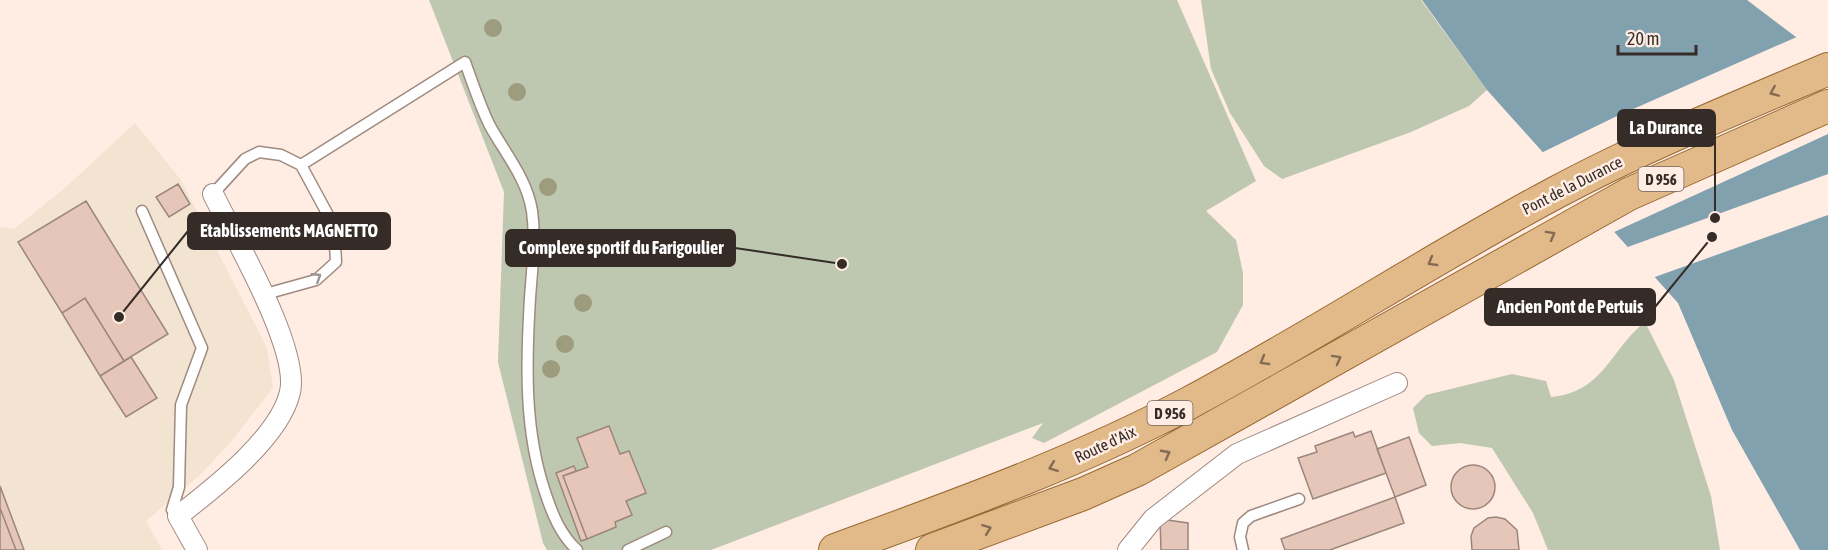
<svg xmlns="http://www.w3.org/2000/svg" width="1828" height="550" font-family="'Asap Condensed',sans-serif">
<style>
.industrial{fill:#f3e4d1}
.green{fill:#bec7af}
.water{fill:#81a1af}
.pier{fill:#ffece3}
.building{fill:#e5c6b8;stroke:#9b867c;stroke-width:1.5}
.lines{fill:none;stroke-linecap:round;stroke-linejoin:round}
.lane-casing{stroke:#9e8a80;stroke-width:13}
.street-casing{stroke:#9e8a80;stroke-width:22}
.primary-casing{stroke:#986933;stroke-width:34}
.lane{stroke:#fff;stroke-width:10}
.street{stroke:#fff;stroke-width:20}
.primary{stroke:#e2b988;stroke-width:32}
.tree{fill:#9d9c7e}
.oneway{stroke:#836b53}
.oneway2{stroke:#9a9694}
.labels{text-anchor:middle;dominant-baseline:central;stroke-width:5;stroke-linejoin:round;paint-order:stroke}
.shield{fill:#ffece3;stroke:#726660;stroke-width:1.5}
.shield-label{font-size:15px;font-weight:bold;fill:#352c28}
.street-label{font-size:16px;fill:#352c28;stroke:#ffece3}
.leader{fill:none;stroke:#352c28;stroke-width:2}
.callout-dot{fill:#352c28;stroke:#ffece3;stroke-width:2}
.callout{fill:#352c28;stroke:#352c28;stroke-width:2}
.callout-label{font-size:18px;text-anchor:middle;font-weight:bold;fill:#fff}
</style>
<rect width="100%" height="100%" fill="#ffece3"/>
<path class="industrial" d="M135 123 181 180 267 348 273 388 229 444 201 474 146 521 162 550H0V227L14 229 66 187Z"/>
<path class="green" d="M429 0H1177L1256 181 1206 211 1236 240 1243 273V305L1217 352 1044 443 1032 438 1043 423 711 550H547L543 543 498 362 504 192Z
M1201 0H1421L1487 90 1469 106 1411 132 1282 179 1264 166 1230 113 1211 69Z
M1645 322 1674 380 1711 496 1720 550H1548L1533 513 1492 448 1460 443 1432 446 1419 433 1413 408 1426 395 1512 374 1546 381 1551 397C1604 392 1609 351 1645 322Z"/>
<path class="water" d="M1422 0H1747L1800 40 1828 35V550H1800L1732 430 1678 303 1487 90Z"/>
<path class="pier" d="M1828 32V134L1612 233 1541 153 1615 117 1799 36Z
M1828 174V215L1652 278 1625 248Z"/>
<path class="building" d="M178 184 190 204 169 217 156 197Z
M86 201 168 334 124 361 85 298 62 313 18 242Z
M85 298 124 361 100 376 62 313Z
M131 357 157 398 126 417 100 376Z
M609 426 620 454 629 451 646 493 626 501 632 515 615 522 616 527 587 539 563 476 588 467 577 438Z
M1371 431 1386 473 1313 499 1298 458 1317 452 1315 446 1353 432 1355 437Z
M1409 437 1426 485 1395 497 1377 449Z
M1451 487a22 22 0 1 1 44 0a22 22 0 1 1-44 0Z
M574 466 576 471 563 476 587 539 581 541 556 473Z
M0 486 24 550H16L0 508Z
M1395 497 1404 523 1330 550H1285L1281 539Z
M0 508 16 550H0Z
M1496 517 1505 519 1517 530 1519 550H1472L1471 536 1474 528 1488 518Z
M1160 519 1188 523V550H1161Z"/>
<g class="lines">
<g class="lane-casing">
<path id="lane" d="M301 165 465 62C473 84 480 106 490 126 505 153 527 179 532 211 536 239 532 269 530 298 526 364 524 432 546 495 553 516 561 535 577 550
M213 194 245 159 259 152 281 155 301 165 334 226 336 262 316 280 262 295
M142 211 202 348 181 405 179 487 172 510
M628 550 666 532
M1243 550 1240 537 1243 523 1251 516 1299 499"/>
</g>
<g class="street-casing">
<path id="street" d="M197 550 178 516C214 488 280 437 290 392 300 349 234 237 213 194
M1128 550 1153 519 1237 454 1397 383"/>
</g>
<g class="primary-casing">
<path id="primary" d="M835 550C955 506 1076 463 1189 403 1313 337 1431 259 1555 193 1643 146 1736 108 1828 69
M932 550 1083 494 1137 470 1629 194 1828 106"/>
</g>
<use href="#lane" class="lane"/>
<use href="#street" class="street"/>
<use href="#primary" class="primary"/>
</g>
<g class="tree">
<circle cx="493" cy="28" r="9"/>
<circle cx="517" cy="92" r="9"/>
<circle cx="548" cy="187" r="9"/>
<circle cx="583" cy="303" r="9"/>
<circle cx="565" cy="344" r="9"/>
<circle cx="551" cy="369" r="9"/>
</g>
<defs><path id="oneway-chevron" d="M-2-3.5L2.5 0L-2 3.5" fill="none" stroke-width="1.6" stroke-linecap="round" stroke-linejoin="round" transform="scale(1.5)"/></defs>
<g class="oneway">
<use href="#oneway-chevron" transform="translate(1774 92) rotate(157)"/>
<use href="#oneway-chevron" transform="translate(1551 235) rotate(-29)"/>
<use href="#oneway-chevron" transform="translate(1432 262) rotate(150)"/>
<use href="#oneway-chevron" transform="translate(1337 359) rotate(-29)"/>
<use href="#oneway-chevron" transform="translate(1264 361) rotate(150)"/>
<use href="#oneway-chevron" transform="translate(1166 454) rotate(-28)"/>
<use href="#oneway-chevron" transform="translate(1053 467) rotate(159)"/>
<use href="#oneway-chevron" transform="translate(987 529) rotate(-21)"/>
</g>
<use class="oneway2" href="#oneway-chevron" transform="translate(317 277) rotate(-32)"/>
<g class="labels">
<g class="shield">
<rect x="1638.5" y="167" width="45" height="24" rx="4.5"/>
<rect x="1147.5" y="401" width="45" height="24" rx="4.5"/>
</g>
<g class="shield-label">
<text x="1661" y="179">D 956</text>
<text x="1170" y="413">D 956</text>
</g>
<g class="street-label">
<text transform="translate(1572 185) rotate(-27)">Pont de la Durance</text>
<text transform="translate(1105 444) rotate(-25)">Route d'Aix</text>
</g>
</g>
<path class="leader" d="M1715 218L1715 128M119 317L188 231M842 264L735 248M1712 237L1655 307"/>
<g class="callout-dot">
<circle cx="1715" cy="218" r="6"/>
<circle cx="119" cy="317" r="6"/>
<circle cx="842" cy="264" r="6"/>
<circle cx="1712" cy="237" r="6"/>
</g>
<g class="callout">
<rect x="1618" y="110" width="97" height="36" rx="6"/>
<rect x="188" y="213" width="202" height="36" rx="6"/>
<rect x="506" y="230" width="229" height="36" rx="6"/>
<rect x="1485" y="289" width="170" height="36" rx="6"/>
</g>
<g class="callout-label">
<text x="1666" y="134">La Durance</text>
<text x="289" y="237">Etablissements MAGNETTO</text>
<text x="621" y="254">Complexe sportif du Farigoulier</text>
<text x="1570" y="313">Ancien Pont de Pertuis</text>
</g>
<path d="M1618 45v9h78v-9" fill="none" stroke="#352c28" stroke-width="3"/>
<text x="1627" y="45" font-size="18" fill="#352c28" stroke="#ffece3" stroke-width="4.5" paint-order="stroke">20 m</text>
</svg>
